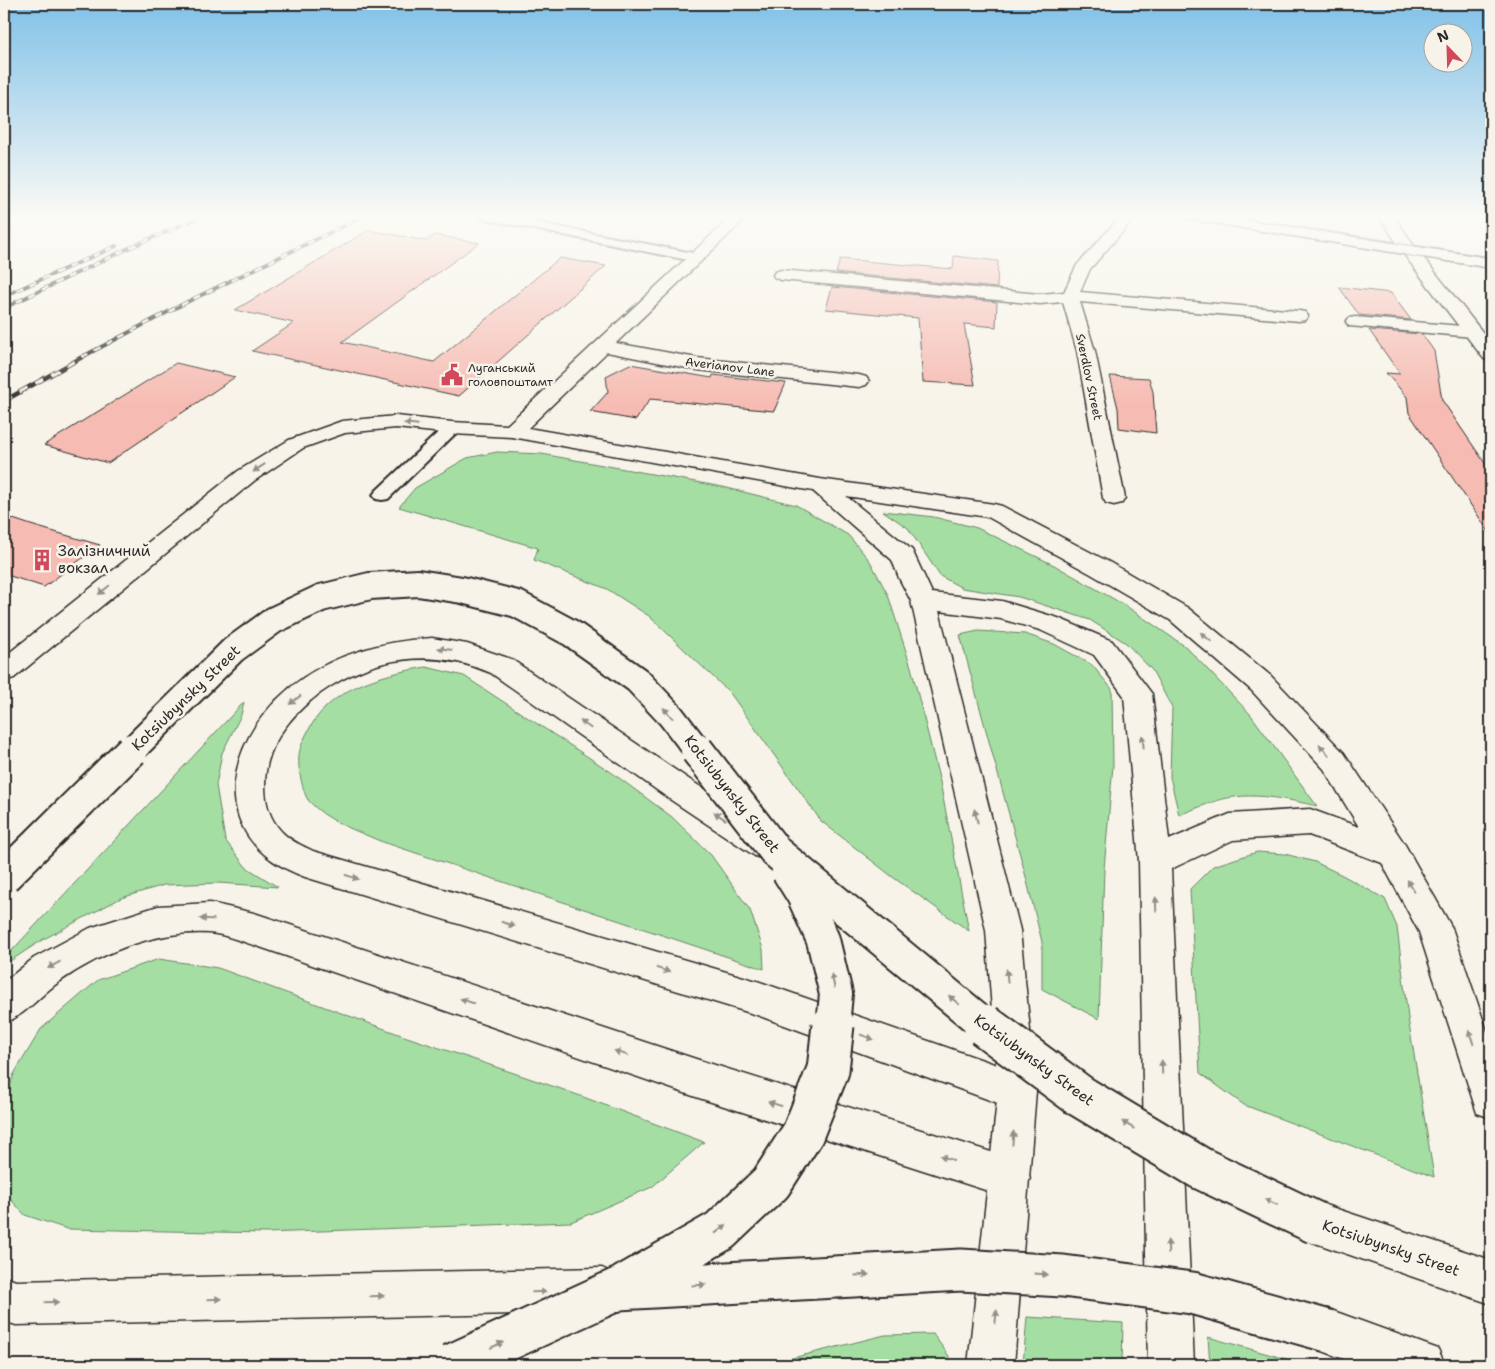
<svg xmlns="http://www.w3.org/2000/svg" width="1495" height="1369" font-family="'Shantell Sans',sans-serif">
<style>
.green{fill:#a5dea3;stroke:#688467}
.building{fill:#f6bbb2;stroke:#2b2b2b}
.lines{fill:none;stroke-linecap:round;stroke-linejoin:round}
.service-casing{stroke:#2b2b2b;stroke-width:4}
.minor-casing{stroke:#2b2b2b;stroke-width:3}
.tertiary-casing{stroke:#2b2b2b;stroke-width:3}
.secondary-casing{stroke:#2b2b2b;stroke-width:3}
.service{fill:#f7f3e8;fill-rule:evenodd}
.minor{fill:#f7f3e8;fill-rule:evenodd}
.tertiary{fill:#f7f3e8;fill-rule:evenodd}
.secondary{fill:#f7f3e8;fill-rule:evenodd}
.tram{stroke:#2b2b2b;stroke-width:1}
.rail-far1-casing{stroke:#2b2b2b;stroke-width:4}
.rail-casing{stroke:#2b2b2b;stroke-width:4.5}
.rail-far1{stroke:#f7f3e8;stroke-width:2.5;stroke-dasharray:7;stroke-linecap:butt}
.rail{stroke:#f7f3e8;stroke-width:3;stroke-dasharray:9;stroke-linecap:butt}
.tertiary-bridge-far2-casing{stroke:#2b2b2b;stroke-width:30;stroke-linecap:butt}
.tertiary-bridge-far1-casing{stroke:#2b2b2b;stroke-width:36;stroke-linecap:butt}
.tertiary-bridge-casing{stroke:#2b2b2b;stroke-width:45;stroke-linecap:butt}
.tertiary-bridge-far2{stroke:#f7f3e8;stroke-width:26}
.tertiary-bridge-far1{stroke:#f7f3e8;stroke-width:32}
.tertiary-bridge{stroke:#f7f3e8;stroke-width:41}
.oneway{fill:#918f8a}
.labels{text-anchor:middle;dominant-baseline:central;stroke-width:5;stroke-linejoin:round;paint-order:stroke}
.far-street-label{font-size:12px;fill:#2b2b2b;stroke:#f7f3e8}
.far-poi-label{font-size:12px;fill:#2b2b2b;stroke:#f7f3e8;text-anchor:start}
.poi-label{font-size:15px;fill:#2b2b2b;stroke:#f7f3e8;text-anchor:start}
.street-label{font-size:15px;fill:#2b2b2b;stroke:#f7f3e8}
</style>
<rect width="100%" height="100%" fill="#f7f3e8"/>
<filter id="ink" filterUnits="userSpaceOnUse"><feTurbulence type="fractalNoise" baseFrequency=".02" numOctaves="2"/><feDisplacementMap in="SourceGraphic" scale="10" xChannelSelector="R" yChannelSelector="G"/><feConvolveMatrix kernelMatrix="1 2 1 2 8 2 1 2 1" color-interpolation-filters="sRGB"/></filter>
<g filter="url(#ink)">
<path class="green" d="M497 452 542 454 723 487 796 505 848 535 870 561 888 595 911 667 940 782 969 931 894 878 821 821 730 693 649 616 607 589 534 560 538 548 399 507 415 488 467 458Z
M883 511 934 517 977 528 1054 565 1126 606 1186 647 1251 715 1317 806C1286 799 1251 791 1219 800 1206 804 1192 810 1179 815L1170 777 1172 708 1152 670 1126 643 1090 620 1019 597 962 588 940 576 908 528Z
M978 631 1025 634 1054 644 1092 665 1112 689 1113 765 1104 869 1099 1019 1042 989V942L1025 873 960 635Z
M426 667 464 676 611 772 672 817 711 855 750 910 763 949 764 969 380 841C355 830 326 821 308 800 303 792 300 776 299 767 298 752 300 748 306 735 328 688 379 675 426 667Z
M244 702 241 715 222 753 216 785 225 840 246 867 278 887 218 883 164 885 121 898 42 940 4 965V959Z
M1257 852 1285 854 1315 862 1344 876 1385 899 1397 927 1408 1018 1434 1177 1244 1105 1200 1073 1190 889 1213 866Z
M159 959 218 968 404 1036 567 1091 704 1142 652 1187 571 1222 265 1233 67 1229 25 1215 4 1192V1104L14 1074 41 1029 98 980Z
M1027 1317 1123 1323 1122 1365H1023Z
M933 1334 949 1356 948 1365H764L885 1335Z
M1208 1337 1307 1365H1210Z"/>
<path class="building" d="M369 230 427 241 435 235 479 243 342 342 434 362 560 258 606 266 459 396 252 351 294 323 235 310Z
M954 256 998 261 997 288 836 273 840 259 953 269Z
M832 287 997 302 996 327 964 324 975 385 923 382 918 318 826 309Z
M1339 287 1391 293 1411 320 1359 315Z
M1369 330 1422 334 1434 351 1442 400 1491 472V535L1409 413 1407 397 1386 373 1400 374Z
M176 363 235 377 108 463 44 445Z
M630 364 712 378 713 375 786 383 774 411 650 399 636 420 590 412 608 392 606 376Z
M1110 376 1149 378 1153 392 1156 433 1119 428 1118 408Z
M4 516 34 526 100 545 44 587 4 574Z"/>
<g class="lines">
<g class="service-casing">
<path id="service" d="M478 216H503L698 254 704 258 698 262 484 219Z
M452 423 458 425 460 428 458 431 388 499 382 500 376 499 373 495 376 491 446 425Z"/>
</g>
<g class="minor-casing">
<path id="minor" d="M732 216H748L616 343 697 358 859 375 866 377 869 381 866 385 859 387 697 370 607 352 528 428 820 479 994 504 1002 506 1109 562 1188 608 1271 676 1344 753 1404 843 1452 928 1491 1043V1118L1477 1113 1419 932 1382 863 1309 835 1233 840 1171 869 1194 1365H1148L1139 861 1124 696 1094 655 1040 630 1001 619 939 611 1020 930 1036 1091 1014 1365H968L998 1091 986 930 911 601 899 578 892 560 813 491 512 437 452 434 396 428 345 433 303 448 254 481 14 678 4 681V657L238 471 289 440 342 421 396 416 452 422 507 425ZM846 496 988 517 1091 574 1170 620 1251 690 1324 769 1359 827 1310 809 1230 814 1169 840 1152 694 1112 641 1058 618 1002 601 932 593 912 550Z
M1121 216H1136L1090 269 1080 292 1299 311 1305 312 1308 316 1305 320 1299 321 1080 302 1095 351 1125 498 1122 503 1114 505 1106 503 1103 498 1077 351 1063 302 1040 304 781 280 775 278 773 275 775 272 781 270 1040 294 1064 292 1077 265Z
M1355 317 1473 327 1479 328 1482 332 1479 336 1473 337 1349 326 1346 322 1349 318Z"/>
</g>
<g class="tertiary-casing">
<path id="tertiary" d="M1409 245 1415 247 1491 343V361L1484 359 1403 253 1401 250 1403 247Z
M432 638 467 644 511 659 693 782 777 836 782 846 777 856 766 860 755 856 671 800 491 673C456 658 422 654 384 663 329 677 264 725 265 786 265 803 270 819 281 831 290 841 303 846 313 851L757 981 1017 1072 1031 1077 1036 1091 1031 1105 1017 1110 757 1015 305 877C199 839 225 731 303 678 341 652 387 641 432 638Z
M210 903 254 913 699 1060 1010 1158 1024 1164 1030 1178 1024 1192 1010 1198 699 1098 254 945C240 941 224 934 209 933 156 930 102 952 59 982 40 995 26 1015 4 1023V982L34 958 90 928 158 906Z
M1316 1202 1491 1260V1304L1301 1238 1295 1223 1301 1208Z
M602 1268 617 1275 624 1290 617 1305 602 1312 16 1325 4 1321V1277L16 1281Z
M1328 1309 1438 1349 1445 1365H1360L1312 1347 1306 1331 1312 1315Z"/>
</g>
<g class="secondary-casing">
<path id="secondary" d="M1187 216H1224L1397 243 1379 216H1394L1414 246 1491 258V268L1194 220Z"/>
</g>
<use href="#service" class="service"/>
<use href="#minor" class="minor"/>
<use href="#tertiary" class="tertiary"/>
<use href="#secondary" class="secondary"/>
<path class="tram" d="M1163 216 1491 269
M1223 216 1491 258"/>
<g class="rail-far1-casing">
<path id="rail-far1" d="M4 296 116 246
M4 308 129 248 202 216
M82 357 187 302 364 216"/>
</g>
<g class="rail-casing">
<path id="rail" d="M4 401 84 356"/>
</g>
<use href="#rail-far1" class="rail-far1"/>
<use href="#rail" class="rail"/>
<g class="tertiary-bridge-far2-casing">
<path id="tertiary-bridge-far2" d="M131 751 233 650 274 620 321 598 370 586 418 583 462 590 517 604 571 633 637 680 671 716 698 751"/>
</g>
<g class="tertiary-bridge-far1-casing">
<path id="tertiary-bridge-far1" d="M697 750 776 852 986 1026
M788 871 803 895 823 940 836 994 833 1026
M4 877 132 750"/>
</g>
<g class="tertiary-bridge-casing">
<path id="tertiary-bridge" d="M984 1025 1080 1096 1200 1168 1316 1223
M624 1286 720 1231 771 1183 803 1133 828 1070 833 1025
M452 1365 618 1289 961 1270 1063 1276 1192 1293 1328 1331"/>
</g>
<use href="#tertiary-bridge-far2" class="tertiary-bridge-far2"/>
<use href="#tertiary-bridge-far1" class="tertiary-bridge-far1"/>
<use href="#tertiary-bridge" class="tertiary-bridge"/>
</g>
<defs><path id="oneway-solid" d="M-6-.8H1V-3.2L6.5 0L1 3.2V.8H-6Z" transform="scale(1.25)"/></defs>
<g class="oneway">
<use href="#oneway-solid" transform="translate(411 424) rotate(-174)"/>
<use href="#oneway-solid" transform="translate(259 468) rotate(147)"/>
<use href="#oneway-solid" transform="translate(104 590) rotate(141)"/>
<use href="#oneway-solid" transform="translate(1206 637) rotate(-140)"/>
<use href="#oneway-solid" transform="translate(445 649) rotate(-173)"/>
<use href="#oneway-solid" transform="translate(295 700) rotate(142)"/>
<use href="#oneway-solid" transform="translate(668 713) rotate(-132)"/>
<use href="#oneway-solid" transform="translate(586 725) rotate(-145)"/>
<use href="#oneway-solid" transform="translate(1143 742) rotate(-96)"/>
<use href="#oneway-solid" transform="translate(1324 750) rotate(-133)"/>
<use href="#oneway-solid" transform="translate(720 816) rotate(-147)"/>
<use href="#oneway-solid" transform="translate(976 816) rotate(-104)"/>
<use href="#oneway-solid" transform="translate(352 877) rotate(17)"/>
<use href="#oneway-solid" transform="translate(1411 886) rotate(-120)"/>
<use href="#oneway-solid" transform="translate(1156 904) rotate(-92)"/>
<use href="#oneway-solid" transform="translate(207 919) rotate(-178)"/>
<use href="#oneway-solid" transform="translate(508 924) rotate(17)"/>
<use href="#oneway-solid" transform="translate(54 965) rotate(151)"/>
<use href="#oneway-solid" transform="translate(663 970) rotate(17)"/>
<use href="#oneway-solid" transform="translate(1007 976) rotate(-95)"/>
<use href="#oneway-solid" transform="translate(833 981) rotate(-103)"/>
<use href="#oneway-solid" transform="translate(954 1000) rotate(-140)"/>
<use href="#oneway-solid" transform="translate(467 1001) rotate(-161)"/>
<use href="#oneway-solid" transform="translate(867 1037) rotate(20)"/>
<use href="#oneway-solid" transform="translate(1471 1037) rotate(-108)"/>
<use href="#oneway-solid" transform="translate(621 1053) rotate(-161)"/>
<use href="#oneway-solid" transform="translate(1162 1067) rotate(-92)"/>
<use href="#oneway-solid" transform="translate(775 1104) rotate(-162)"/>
<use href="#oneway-solid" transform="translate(1128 1125) rotate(-149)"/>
<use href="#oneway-solid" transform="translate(1013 1138) rotate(-85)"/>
<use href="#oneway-solid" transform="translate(947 1158) rotate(-162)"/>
<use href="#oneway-solid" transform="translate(1271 1202) rotate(-155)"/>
<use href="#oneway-solid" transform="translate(721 1229) rotate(-38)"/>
<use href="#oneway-solid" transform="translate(1168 1247) rotate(-92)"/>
<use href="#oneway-solid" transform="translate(1041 1274) rotate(3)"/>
<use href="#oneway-solid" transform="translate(862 1275) rotate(-3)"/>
<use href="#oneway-solid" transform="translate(699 1285) rotate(-3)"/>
<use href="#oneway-solid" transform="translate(539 1292) rotate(-2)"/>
<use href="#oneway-solid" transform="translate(377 1296) rotate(-1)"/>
<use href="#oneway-solid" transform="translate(214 1299) rotate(-1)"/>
<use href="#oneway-solid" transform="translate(52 1302) rotate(-1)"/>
<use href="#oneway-solid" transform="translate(996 1317) rotate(-84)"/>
<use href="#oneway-solid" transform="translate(497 1345) rotate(-25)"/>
</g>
</g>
<linearGradient id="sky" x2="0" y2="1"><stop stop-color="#81c1e8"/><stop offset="0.53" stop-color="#fbfaf5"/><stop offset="1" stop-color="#fbfaf5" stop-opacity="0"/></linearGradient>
<rect width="1495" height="408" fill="url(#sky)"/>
<defs>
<g id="civic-bare" transform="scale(1.725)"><path d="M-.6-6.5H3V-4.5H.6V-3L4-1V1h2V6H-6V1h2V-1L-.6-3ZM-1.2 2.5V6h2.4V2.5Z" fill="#d1495b" stroke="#f7f3e8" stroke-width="2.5" paint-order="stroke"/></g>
<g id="building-bare" transform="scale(1.725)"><path d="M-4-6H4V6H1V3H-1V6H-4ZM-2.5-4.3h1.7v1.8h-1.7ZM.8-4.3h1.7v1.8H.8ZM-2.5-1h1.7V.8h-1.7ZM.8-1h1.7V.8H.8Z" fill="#d1495b" stroke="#f7f3e8" stroke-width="2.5" paint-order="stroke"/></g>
</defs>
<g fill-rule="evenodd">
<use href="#civic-bare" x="452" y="375"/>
<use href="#building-bare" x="42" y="560"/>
</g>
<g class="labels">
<g class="far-street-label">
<text transform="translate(730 367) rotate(7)">Averianov Lane</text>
<text transform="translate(1089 377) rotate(78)">Sverdlov Street</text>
</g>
<g class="far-poi-label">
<text x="468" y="368">Луганський<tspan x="468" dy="14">головпоштамт</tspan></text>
</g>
<g class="poi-label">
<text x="58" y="551">Залізничний<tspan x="58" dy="17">вокзал</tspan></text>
</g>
<g class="street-label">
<text transform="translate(186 698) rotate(-44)">Kotsiubynsky Street</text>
<text transform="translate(732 794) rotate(52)">Kotsiubynsky Street</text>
<text transform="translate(1034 1060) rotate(36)">Kotsiubynsky Street</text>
<text transform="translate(1391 1248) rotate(19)">Kotsiubynsky Street</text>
</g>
</g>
<rect width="1495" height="1369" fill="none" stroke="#f7f3e8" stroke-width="20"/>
<rect x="10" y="10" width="1475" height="1349" fill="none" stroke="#2b2b2b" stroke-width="2" filter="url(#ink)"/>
<g transform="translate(1448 48) rotate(337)"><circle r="24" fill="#f7f3e8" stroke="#a5a39c"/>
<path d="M0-4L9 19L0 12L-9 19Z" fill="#d1495b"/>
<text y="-8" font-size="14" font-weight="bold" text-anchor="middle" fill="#2b2b2b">N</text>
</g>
</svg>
